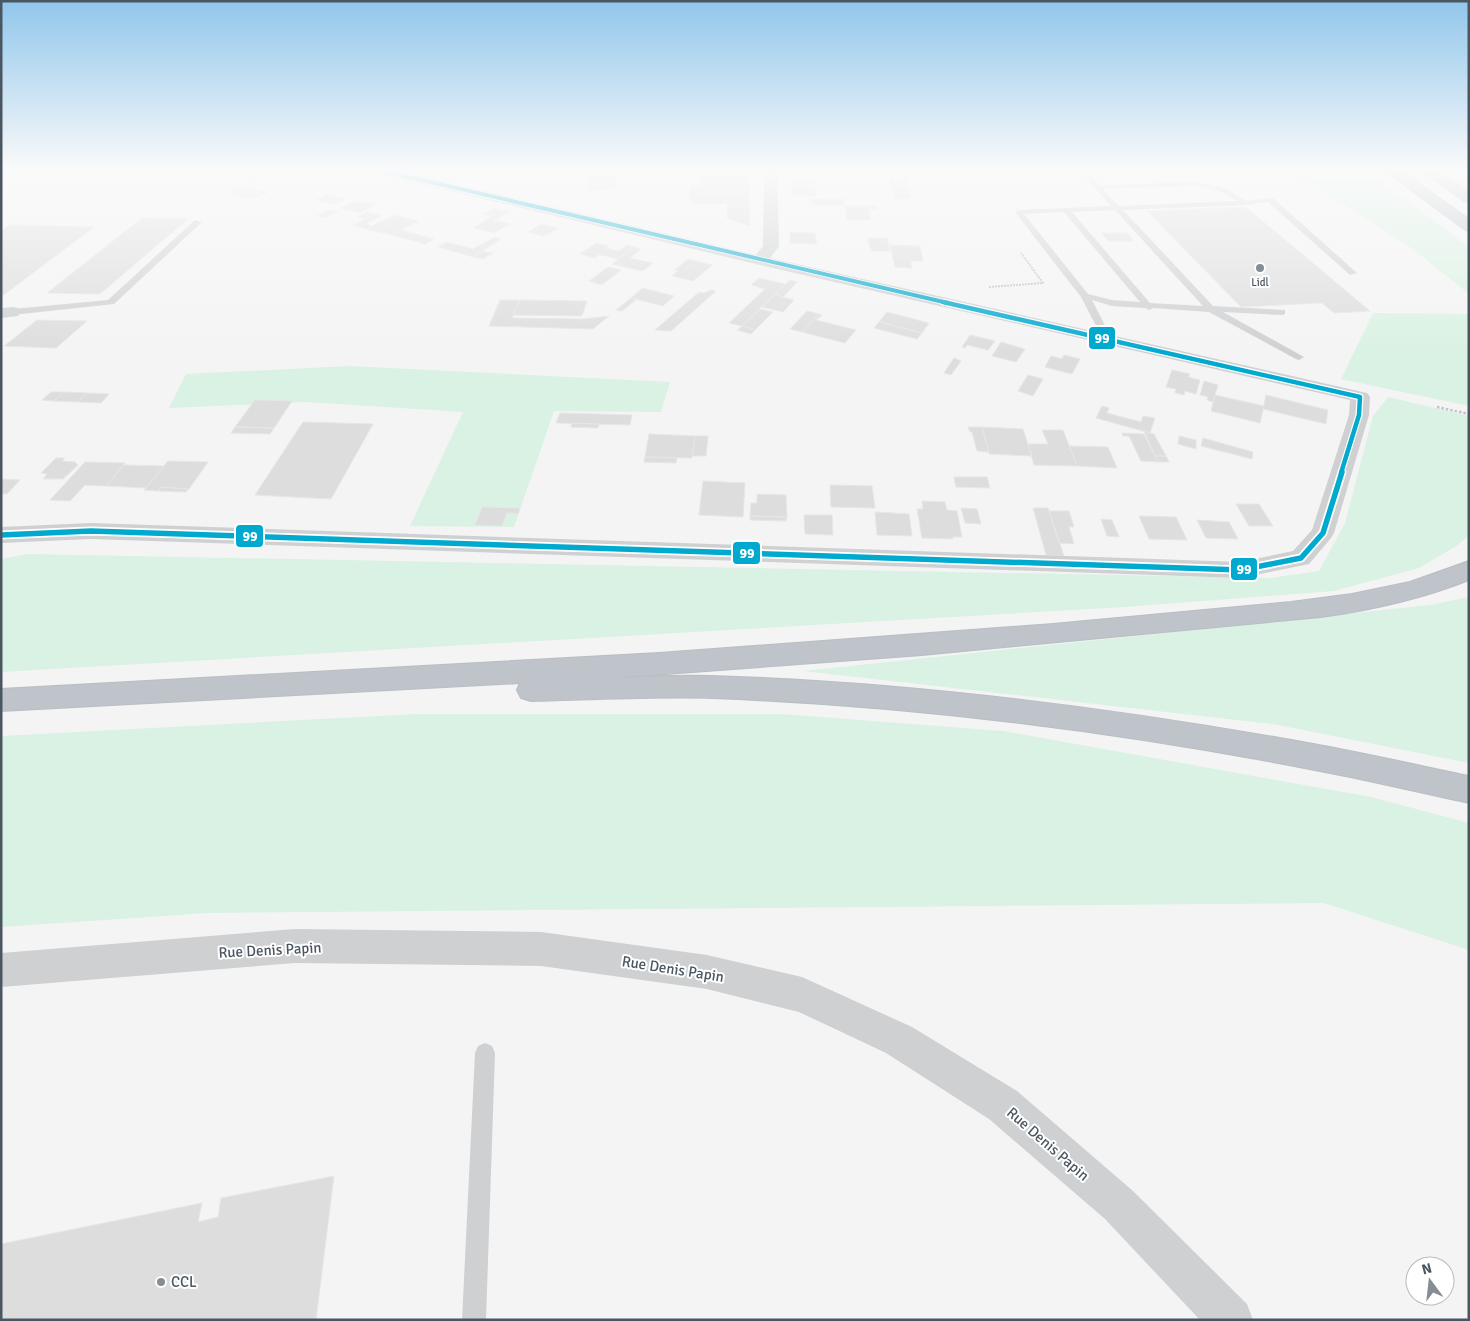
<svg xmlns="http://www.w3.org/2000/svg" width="1470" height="1321" font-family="Signika,sans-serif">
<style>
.green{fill:#d9f2e3}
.building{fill:#ddddde;stroke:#e5e6e7}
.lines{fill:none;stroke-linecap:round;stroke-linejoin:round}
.highway-casing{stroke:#b9bec3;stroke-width:2}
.path-far1{stroke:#bcc7c4;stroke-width:2;stroke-dasharray:2 1;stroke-linecap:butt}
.path{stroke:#bcc7c4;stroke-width:2.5;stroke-dasharray:2.5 2;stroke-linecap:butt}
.lane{fill:#ced0d2;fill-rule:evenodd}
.street{fill:#ced0d2;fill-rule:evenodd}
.highway{fill:#bec4c9;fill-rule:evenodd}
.bus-1-far2-casing{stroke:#fff;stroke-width:5.5}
.bus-1-far1-casing{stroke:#fff;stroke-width:7}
.bus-1-casing{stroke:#fff;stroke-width:9}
.bus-1-far2{stroke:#00a9ce;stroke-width:4}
.bus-1-far1{stroke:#00a9ce;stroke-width:4.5}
.bus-1{stroke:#00a9ce;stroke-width:5.5}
.poi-dot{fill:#868d94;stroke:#fff;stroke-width:2}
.labels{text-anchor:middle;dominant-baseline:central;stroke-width:4;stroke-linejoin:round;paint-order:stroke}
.far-poi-label{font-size:11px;fill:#4a5661;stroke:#fff}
.near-street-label{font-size:15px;fill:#4a5661;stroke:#fff}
.near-poi-label{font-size:15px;fill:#4a5661;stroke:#fff;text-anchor:start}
.line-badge{stroke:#fff;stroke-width:2}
.badge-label{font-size:14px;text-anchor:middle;font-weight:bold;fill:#fff}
</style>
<rect width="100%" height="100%" fill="#f4f4f4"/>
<path class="green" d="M1271 169H1366L1469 247V294L1413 249 1318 188Z
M1373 313 1469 314V406L1341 379Z
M350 366 670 382 661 412 554 411 514 527 410 526 463 412 307 402 169 408 186 374Z
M1388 397 1469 416V535L1458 545 1419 568 1334 591 1125 607 1 672V559L28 554 1270 578 1319 571 1345 523 1373 416Z
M1469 597V763L1273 724 803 671 1430 605Z
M417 714H782L1003 731 1371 797 1469 823V950L1324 903 208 913 1 927V736Z"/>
<path class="building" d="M249 169 266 174 254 179 237 174Z
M319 169 330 170 315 176 308 175Z
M640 169H671V173L640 172Z
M703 169H749L750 226 727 218V204H698L690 200 689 197 690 184H701Z
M785 169H818L819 175 786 174Z
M876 169H903L904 175H878Z
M591 172H618L615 189 585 191Z
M889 178H895L896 183H903L901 178H906L909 188H892Z
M790 180H814L815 188 791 187Z
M245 185 269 192 262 195 237 188Z
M791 187 815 188 816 196H792Z
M237 188 262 195 253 199 228 193Z
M892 188H909L912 199H895Z
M328 194 346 199 334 205 316 200Z
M811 199H844L845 205H812Z
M355 201 365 203 368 202 377 204 359 213 340 208Z
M845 206H876L877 209H869L871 220H847Z
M1246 207 1370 311 1334 313 1322 303 1241 307 1147 211Z
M494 208 502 210 492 216 484 214Z
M329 210 337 212 324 218 317 216Z
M502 210 510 212 494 220 510 224 494 233 473 228Z
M367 212 381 216 366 224 372 226 366 229 353 225 365 219 357 217Z
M394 215 419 221 392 235 366 229Z
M142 218 188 219 100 294 47 293Z
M541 224 559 228 543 236 528 232Z
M10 225 94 227 1 297V231Z
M402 230 434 239 425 244 392 235Z
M790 232 815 233 817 244 790 243Z
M1102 233H1127L1134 241H1108Z
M495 237 501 239 473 257 438 247 447 242 473 249Z
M868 238H887L890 251H871Z
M596 243 609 246 606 248 619 251 627 245 634 247 618 259 584 251Z
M890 245 920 246 923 261H910L912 268 895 267Z
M634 247 641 249 630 258 653 263 643 271 612 264Z
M483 251 493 253 483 259 473 257Z
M584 251 593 253 600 254 595 258 580 254Z
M688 259 712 265 693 281 672 276 678 271 675 270Z
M608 267 621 270 602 285 589 281Z
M759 278 785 284 742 326 729 323 765 289 751 285Z
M790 280 797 282 783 297 775 294Z
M642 288 674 296 663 306 631 298Z
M710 290 716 291 671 331 655 330 699 292 704 293Z
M775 294 783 297 794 300 783 312 762 307Z
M631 298 637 299 622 311 616 310Z
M500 300H520L512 318 584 319 609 316 593 329 489 326Z
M520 300 587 301 582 316 513 315Z
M760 309 773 312 755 330 742 326Z
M807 311 819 314 802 332 790 329Z
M887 312 929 323 922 333 879 322Z
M819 314 822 315 816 320 856 330 845 343 802 332Z
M37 320 87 321 56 348 4 346Z
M879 322 922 333 917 339 874 328Z
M742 326 755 330 751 334 737 330Z
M970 335 995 341 988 350 967 345 965 348 962 347Z
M1001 342 1025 349 1016 362 992 356Z
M1064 355 1080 359 1072 374 1045 367 1051 356 1062 359Z
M954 358 961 361 951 375 944 373Z
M1172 370 1190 374 1188 377 1200 380 1196 394 1185 391 1184 395 1175 393 1176 389 1166 387Z
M1028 375 1043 379 1033 396 1018 391Z
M1204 381 1218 385 1213 402 1207 400 1208 397 1200 395Z
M51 392H63L54 401 42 400Z
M63 392 86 393 78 402 54 401Z
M86 393 109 394 101 403 78 402Z
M1215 395 1264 406 1260 423 1211 411Z
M1266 395 1328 410 1326 424 1263 409Z
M255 400 292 401 274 428 235 427Z
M1102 406 1109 408 1107 413 1141 422 1143 416 1155 418 1150 433 1096 418Z
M560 413 632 415 630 425 556 423Z
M303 422 373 424 331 499 255 495Z
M572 423 599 424 598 428 571 427Z
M235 427 274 428 270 434 231 433Z
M968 427H982L989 452 977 451 972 432H970Z
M982 427 1023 429 1032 456 989 454Z
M1042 430H1063L1077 466 1034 465 1028 444H1048Z
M1144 431 1154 434 1166 456H1155Z
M1122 433 1144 434 1158 462 1141 461 1129 436H1123Z
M649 434 695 436 692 458 645 457Z
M695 436H708L706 456H692Z
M1179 436 1196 440V449L1178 444Z
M1203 438 1253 452 1252 459 1201 446Z
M1069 446 1108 447 1117 468 1077 466Z
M1155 456H1166L1169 462H1158Z
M645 457 677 458 676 463 644 462Z
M56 458H65L62 461 75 462 78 465 63 479H43L47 474 41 473Z
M168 461 208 462 189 489 161 487 158 491 144 490Z
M85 462 125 463 106 486 85 485 70 501 50 500Z
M124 465 164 466 146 488 106 486Z
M954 477H987L990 488 956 487Z
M1 479 20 480 7 494H1Z
M703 481 745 483 743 517 699 515Z
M830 485 872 486 875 508 831 507Z
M161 487 189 489 186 492 158 491Z
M757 494 786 495 787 517 750 516 751 503H757Z
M922 501 945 502 947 510 957 511 962 537H952L953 539 922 538 917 509H923Z
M1236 504H1259L1273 526H1249Z
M482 507 520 508 518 514 507 513 502 526 475 525Z
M961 508 977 509 981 524 965 523Z
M1033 508H1048L1064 556 1046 555Z
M1049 511H1069L1074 527H1069L1074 544 1059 543Z
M875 512 909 514 912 536 877 535Z
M804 515H832L833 535 805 534Z
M750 516 787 517 786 521 750 520Z
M1139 516 1176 517 1187 540 1149 539Z
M1101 519 1112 520 1119 537 1107 536Z
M1197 520 1229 522 1238 539 1206 538Z
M334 1176 316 1320H1V1244L202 1203 198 1222 218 1217 221 1198Z"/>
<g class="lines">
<g class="highway-casing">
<path id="highway" d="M1382 169H1398L1469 219V231L1464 229Z
M1418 169H1434L1469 191V202L1464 201Z
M1469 561V580C1421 599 1372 610 1321 617L922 655 611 678C644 677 678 675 711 676 916 682 1122 709 1324 746 1372 755 1421 766 1469 776V803C1421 793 1373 781 1325 772 1123 732 917 706 712 698 652 696 591 700 531 701L521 698 517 690 520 683 1 711V689L659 653 1053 624 1291 602 1352 594 1410 582Z"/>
</g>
<path class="path-far1" d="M989 287 1043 283 1021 253"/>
<path class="path" d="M1437 407 1469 414"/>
<path class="lane" d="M1078 169H1085L1100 185 1196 182 1225 188 1246 201 1273 198 1357 273 1350 275 1268 202 1245 205 1123 210 1213 306 1285 310V314L1282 315 1223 312 1304 357 1299 360 1296 359 1209 312 1153 308 1149 310 1145 308 1112 306 1092 300 1112 339 1110 341H1104L1081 297 1015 212 1019 210 1111 206ZM1196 186 1219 191 1238 201 1119 206 1103 189ZM1115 210 1203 306 1150 303 1072 212ZM1064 212 1140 302 1112 300 1088 294 1024 214Z
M195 220 202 222 114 304 12 315 8 312 12 309 108 300Z
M485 1043 492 1046 495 1053 486 1320H462L475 1053 478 1046Z"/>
<path class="street" d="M369 169H392L756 255 763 246 764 169H777L779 246 770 258 1367 393 1370 397 1369 415 1334 533 1331 538 1309 564 1241 578 91 539 1 543V527L91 523 1241 562 1293 551 1312 530 1349 415 1350 400 760 265 375 173Z
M12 307 18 308 20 312 18 316 1 318V308Z
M295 929 541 932 707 955 802 977 912 1027 1017 1091 1133 1191 1247 1304 1253 1320H1200L1105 1219 989 1119 886 1053 799 1012 707 989 541 966 295 963 1 987V953Z"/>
<use href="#highway" class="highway"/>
<g class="bus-1-far2-casing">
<path id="bus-1-far2" d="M375 169 948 303"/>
</g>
<g class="bus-1-far1-casing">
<path id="bus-1-far1" d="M943 302 1360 397 1359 415 1341 473"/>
</g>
<g class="bus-1-casing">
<path id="bus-1" d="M1 535 91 531 1241 570 1301 558 1323 533 1342 472"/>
</g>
<use href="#bus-1-far2" class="bus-1-far2"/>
<use href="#bus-1-far1" class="bus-1-far1"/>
<use href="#bus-1" class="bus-1"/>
</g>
<linearGradient id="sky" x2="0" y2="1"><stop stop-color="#91c6eb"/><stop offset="0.48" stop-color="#fafafa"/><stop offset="1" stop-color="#fafafa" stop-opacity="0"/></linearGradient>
<rect width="1470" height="354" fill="url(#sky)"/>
<g class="poi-dot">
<circle cx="1260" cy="268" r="5"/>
<circle cx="161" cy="1282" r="5"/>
</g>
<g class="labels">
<g class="far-poi-label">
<text x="1260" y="282">Lidl</text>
</g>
<g class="near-street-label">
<text transform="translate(270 950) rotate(-3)">Rue Denis Papin</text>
<text transform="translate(673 969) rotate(9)">Rue Denis Papin</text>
<text transform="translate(1048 1144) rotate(41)">Rue Denis Papin</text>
</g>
<g class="near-poi-label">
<text x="171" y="1282">CCL</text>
</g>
</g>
<g class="line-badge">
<rect x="1088" y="326" width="28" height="24" rx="5" fill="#00a9ce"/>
<rect x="235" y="524" width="29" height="24" rx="5" fill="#00a9ce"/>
<rect x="732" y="541" width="29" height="24" rx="5" fill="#00a9ce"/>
<rect x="1230" y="557" width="28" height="24" rx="5" fill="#00a9ce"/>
</g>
<g class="badge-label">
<text x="1102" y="343">99</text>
<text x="250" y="541">99</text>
<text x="747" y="558">99</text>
<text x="1244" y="574">99</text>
</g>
<rect width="1470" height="1321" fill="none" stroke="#4a5661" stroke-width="5"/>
<g transform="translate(1430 1281) rotate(345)"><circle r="24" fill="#ffffff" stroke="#b7bbc0"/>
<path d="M0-4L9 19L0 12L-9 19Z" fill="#868d94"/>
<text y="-8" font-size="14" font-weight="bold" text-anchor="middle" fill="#4a5661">N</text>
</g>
</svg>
